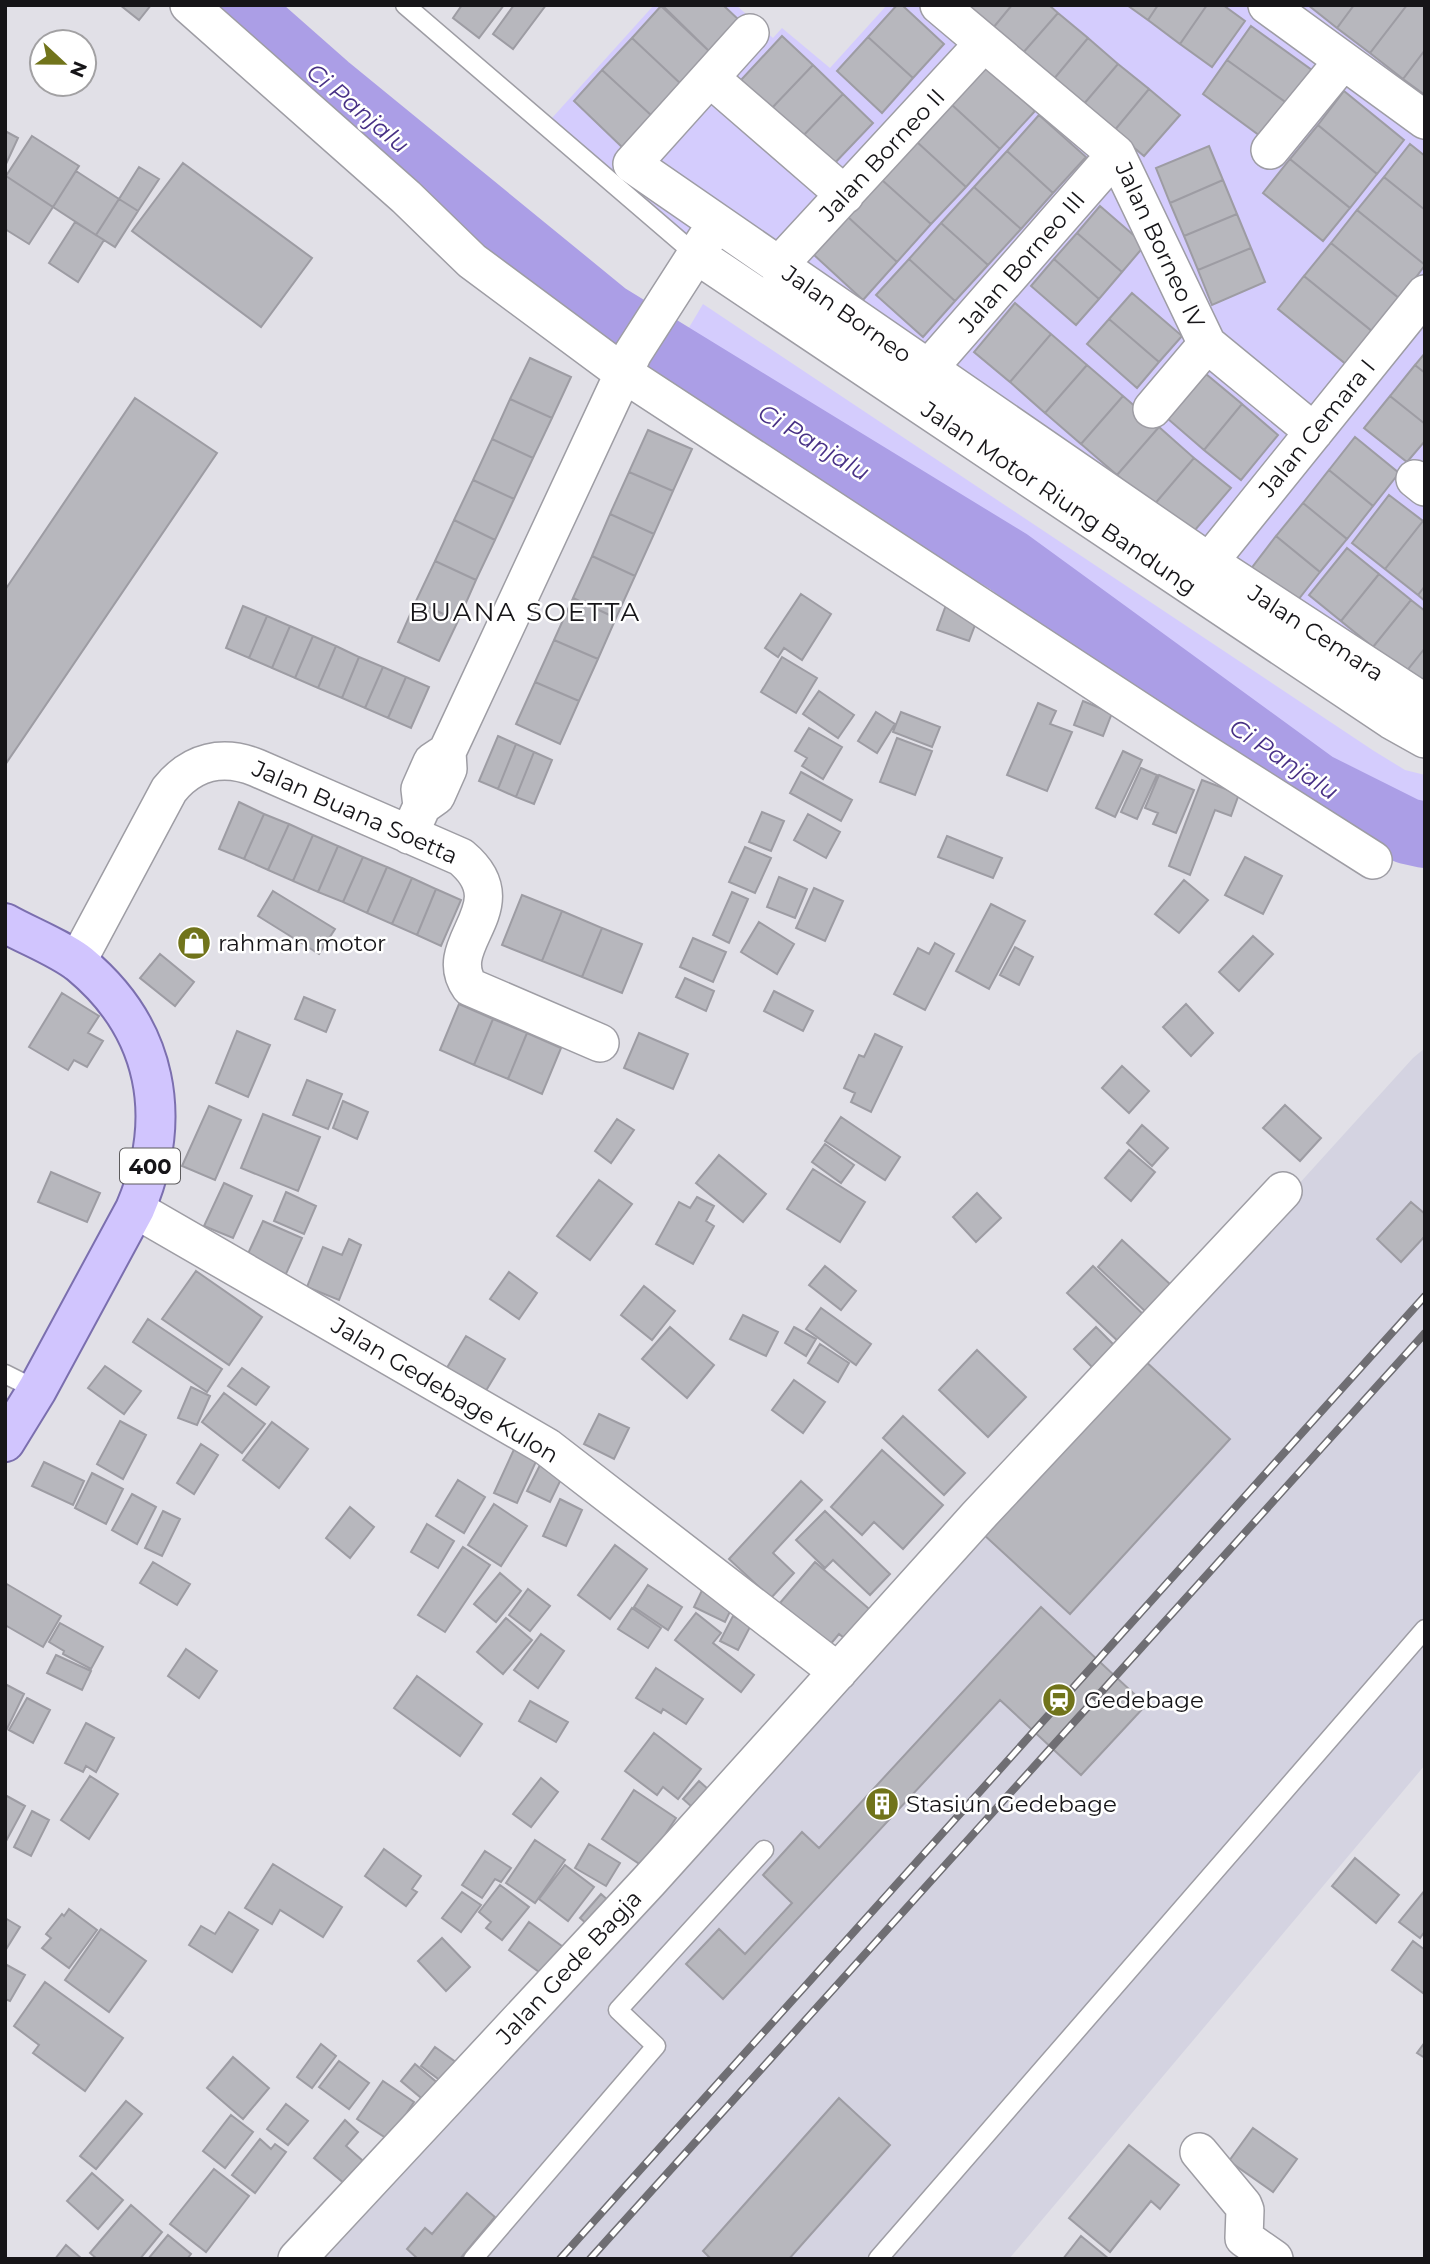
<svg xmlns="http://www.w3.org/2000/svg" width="1430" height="2264" font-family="Montserrat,sans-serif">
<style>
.built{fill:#d4d3e1}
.green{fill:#d4ccfd}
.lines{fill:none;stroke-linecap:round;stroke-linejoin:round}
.river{stroke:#ab9ee6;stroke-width:66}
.building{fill:#b7b7bd;stroke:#9d9ca3;stroke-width:2}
.service-casing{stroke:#9e9da4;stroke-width:21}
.minor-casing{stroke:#9e9da4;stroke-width:40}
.primary-casing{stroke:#7b6fae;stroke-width:42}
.service{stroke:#fff;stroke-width:18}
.minor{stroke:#fff;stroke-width:37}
.primary{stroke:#d1c5fe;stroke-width:38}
.rail-casing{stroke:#6f6e73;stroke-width:8}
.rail{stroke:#fff;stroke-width:5;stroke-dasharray:16;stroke-linecap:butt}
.labels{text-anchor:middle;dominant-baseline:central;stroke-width:5;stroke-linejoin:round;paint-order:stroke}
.shield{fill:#fff;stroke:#5c5b5d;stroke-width:2}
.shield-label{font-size:21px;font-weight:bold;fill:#161518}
.street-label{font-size:23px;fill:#161518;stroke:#fff}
.poi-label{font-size:23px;fill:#161518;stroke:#fff;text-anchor:start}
.water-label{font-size:24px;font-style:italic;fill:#483185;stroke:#fff}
.quarter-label{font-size:26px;letter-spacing:2px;fill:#161518;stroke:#fff}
</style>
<rect width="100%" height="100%" fill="#e1e0e7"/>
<path class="built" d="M1425 1048V1765L1009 2259H325L1413 1058Z"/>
<path class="green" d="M654 5H736L773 38 782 28 830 68 887 5H1425V719L680 233 552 118Z
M703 304 1374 751 1405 770 1425 775V820L1386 806 1350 787 681 341Z"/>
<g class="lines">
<path class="river" d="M234 5 327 87 607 316 1009 562 1315 785 1407 831 1425 835"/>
</g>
<path class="building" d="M120 5H151L139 20Z
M462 5H504L479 38 453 18Z
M514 5H546L513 49 493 34Z
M662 5H723L740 21 711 53Z
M897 5H902L944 44 913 78 868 37Z
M965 5H1012L993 28Z
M1012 5H1049L1058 13 1022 54 993 28Z
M1127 5H1158L1148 20Z
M1158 5H1207L1180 44 1148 20Z
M1207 5H1223L1245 21 1212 67 1180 44Z
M1308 5H1354L1337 28Z
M1354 5H1407L1370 53 1337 28Z
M1407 5H1425V50L1403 79 1370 53Z
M661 6 711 53 681 84 632 38Z
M1058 13 1088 38 1053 80 1022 54Z
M1251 26 1316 73 1291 106 1227 60Z
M782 36 813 65 771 109 741 80Z
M868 37 913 78 882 113 837 71Z
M632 38 681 84 652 116 602 70Z
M1088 38 1118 64 1083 105 1053 80Z
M1425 50V95L1403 79Z
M1227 60 1291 106 1267 141 1203 94Z
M1118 64 1149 89 1114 131 1083 105Z
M813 65 843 94 801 138 771 109Z
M986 66 1035 111 1000 149 951 104Z
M602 70 652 116 623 148 574 101Z
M1149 89 1180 115 1144 156 1114 131Z
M1344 91 1404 140 1377 174 1318 125Z
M843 94 873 123 831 167 801 138Z
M951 104 1000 149 966 187 917 142Z
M1039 115 1086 157 1053 193 1007 151Z
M1318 125 1377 174 1350 208 1290 159Z
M5 131 18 138 6 164 5 163Z
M32 136 79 166 53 207 6 176Z
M917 142 966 187 931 224 882 180Z
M1410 144 1425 156V210L1384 177Z
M1209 146 1223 180 1170 203 1156 168Z
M1007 151 1053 193 1021 229 974 187Z
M1290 159 1350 208 1323 241 1263 193Z
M183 163 312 258 261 327 132 231Z
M139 167 159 179 138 211 119 199Z
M76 171 119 199 96 235 53 207Z
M6 176 53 207 29 244 5 229Z
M1384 177 1425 210V265L1357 210Z
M882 180 931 224 897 262 848 217Z
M1223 180 1237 214 1184 236 1170 203Z
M974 187 1021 229 988 265 941 223Z
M119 199 138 211 115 247 96 235Z
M1100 206 1145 245 1122 272 1077 233Z
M1357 210 1425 265 1400 299 1331 243Z
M1237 214 1251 248 1198 270 1184 236Z
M848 217 897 262 863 300 814 255Z
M75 222 104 240 78 282 49 263Z
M941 223 988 265 955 301 909 259Z
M1077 233 1122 272 1099 299 1054 259Z
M1331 243 1400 299 1373 332 1304 276Z
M1251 248 1265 282 1212 305 1198 270Z
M909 259 955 301 923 337 876 295Z
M1054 259 1099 299 1076 325 1031 286Z
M1304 276 1373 332 1347 365 1278 309Z
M1132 293 1182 336 1159 362 1109 319Z
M1015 303 1051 334 1010 382 974 352Z
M1109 319 1159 362 1137 388 1087 344Z
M1051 334 1087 365 1045 413 1010 382Z
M1425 353V373L1415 365Z
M530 358 571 377 552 418 510 399Z
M1087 365 1123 396 1081 444 1045 413Z
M1415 365 1425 373V424L1390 396Z
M1206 374 1242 404 1204 450 1168 419Z
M1123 396 1159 427 1117 475 1081 444Z
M1390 396 1425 424V441L1407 462 1364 428Z
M135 398 217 453 5 765V590Z
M510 399 552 418 533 458 492 439Z
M1242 404 1278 435 1241 480 1204 450Z
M1159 427 1194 458 1153 506 1117 475Z
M648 430 692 449 673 491 629 472Z
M1355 437 1399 473 1373 506 1329 470Z
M492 439 533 458 514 499 473 480Z
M1194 458 1231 488 1189 537 1153 506Z
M1329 470 1373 506 1347 539 1303 503Z
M629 472 673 491 654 534 610 514Z
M473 480 514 499 495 540 454 520Z
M1389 495 1423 521 1385 569 1352 543Z
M1303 503 1347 539 1320 572 1276 536Z
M610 514 654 534 635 576 592 556Z
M454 520 495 540 476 580 435 561Z
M1423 521 1425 523V586L1418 595 1385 569Z
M1276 536 1320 572 1294 605 1250 570Z
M1347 548 1379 574 1341 621 1309 595Z
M592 556 635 576 616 618 573 598Z
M435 561 476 580 458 621 416 601Z
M1379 574 1411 600 1373 647 1341 621Z
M1425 586V601L1418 595Z
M801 594 831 614 802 660 784 648 778 657 765 648Z
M573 598 616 618 598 659 554 640Z
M1411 600 1425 611V648L1405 673 1373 647Z
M416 601 458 621 439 661 398 642Z
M946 605 978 617 969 641 937 630Z
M243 606 267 616 249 658 226 648Z
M267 616 290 626 272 668 249 658Z
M290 626 313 636 295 678 272 668Z
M313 636 336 646 318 688 295 678Z
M554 640 598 659 579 701 535 682Z
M336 646 359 657 342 698 318 688Z
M1425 648V689L1405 673Z
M359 657 383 667 365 708 342 698Z
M782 657 817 678 796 713 761 692Z
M383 667 406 677 388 718 365 708Z
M406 677 429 687 411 728 388 718Z
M535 682 579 701 560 744 516 724Z
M819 691 854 715 838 738 803 714Z
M1083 701 1112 713 1103 736 1074 725Z
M1038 703 1056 711 1050 724 1072 732 1047 791 1007 775Z
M876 712 895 724 877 753 858 741Z
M901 712 940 727 932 747 893 732Z
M809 728 842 747 823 779 802 766 807 758 795 751Z
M498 736 516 744 498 789 479 781Z
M897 738 932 751 915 795 880 782Z
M516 744 534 752 516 797 498 789Z
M1123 751 1142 760 1115 817 1096 808Z
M534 752 552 760 534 804 516 797Z
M1141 768 1157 775 1137 819 1121 812Z
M801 772 852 800 841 821 790 793Z
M1159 775 1194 790 1176 833 1153 824 1158 813 1145 808Z
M1202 780 1239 794 1231 816 1215 810 1190 875 1169 866Z
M239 802 264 814 244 859 219 849Z
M762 812 784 821 771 851 749 842Z
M264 814 289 824 268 870 244 859Z
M808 814 840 832 826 858 794 840Z
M289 824 313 835 293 881 268 870Z
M313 835 338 846 318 892 293 881Z
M947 836 1002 858 993 878 938 857Z
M338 846 363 857 343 902 318 892Z
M745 847 771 858 755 893 729 882Z
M363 857 387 867 367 913 343 902Z
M1245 857 1282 876 1263 914 1225 895Z
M387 867 412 878 392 924 367 913Z
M779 877 807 889 795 918 767 907Z
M412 878 436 889 417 935 392 924Z
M1184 880 1208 900 1179 933 1155 914Z
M814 888 843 901 825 941 796 928Z
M436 889 461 900 441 946 417 935Z
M273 891 335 929 319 954 258 916Z
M732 892 748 899 729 943 713 935Z
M522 895 562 911 542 961 502 945Z
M991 904 1025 921 989 989 956 971Z
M562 911 602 928 582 977 542 961Z
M759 922 794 944 777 974 741 952Z
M602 928 642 944 622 993 582 977Z
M1253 936 1273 954 1239 991 1219 972Z
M693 938 726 952 713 982 680 967Z
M935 943 954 954 925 1010 894 994 918 948 929 954Z
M1015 947 1033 957 1019 985 1000 975Z
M160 954 194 982 175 1006 140 978Z
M685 978 714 991 706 1011 676 997Z
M774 991 813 1011 803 1031 764 1011Z
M62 993 99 1016 88 1033 103 1041 87 1067 74 1060 68 1070 29 1047Z
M304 997 335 1010 326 1032 295 1019Z
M459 1004 493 1019 474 1065 440 1050Z
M1186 1004 1213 1033 1191 1056 1163 1027Z
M493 1019 527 1033 508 1079 474 1065Z
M237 1031 270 1045 248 1097 216 1083Z
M527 1033 561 1048 542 1094 508 1079Z
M639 1033 688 1054 673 1089 624 1068Z
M875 1034 902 1047 871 1112 851 1102 855 1093 844 1088 859 1055 864 1057Z
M1122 1066 1149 1091 1129 1113 1102 1088Z
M307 1080 342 1094 328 1129 293 1115Z
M343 1101 368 1112 357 1139 333 1128Z
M1285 1105 1321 1138 1300 1161 1263 1128Z
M209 1106 241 1120 215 1180 182 1166Z
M263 1114 320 1137 298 1191 241 1168Z
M841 1117 900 1157 885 1180 825 1141Z
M617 1119 634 1130 611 1163 595 1151Z
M1142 1125 1168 1148 1152 1166 1127 1143Z
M825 1144 854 1165 841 1183 812 1162Z
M1129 1150 1155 1172 1131 1201 1105 1178Z
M719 1155 766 1194 743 1222 696 1183Z
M813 1169 865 1202 840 1242 787 1209Z
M51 1172 100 1193 87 1222 38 1202Z
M599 1180 632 1204 590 1260 557 1236Z
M224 1183 252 1196 233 1238 204 1226Z
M286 1192 316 1206 304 1234 274 1221Z
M977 1193 1001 1218 976 1242 953 1217Z
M697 1197 714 1206 706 1221 714 1226 693 1264 656 1244 679 1202 690 1208Z
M1411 1202 1425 1214V1236L1401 1262 1377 1239Z
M263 1221 302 1238 285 1276 246 1258Z
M349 1239 361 1245 339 1300 307 1287 323 1247 342 1255Z
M1122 1240 1171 1285 1146 1312 1098 1267Z
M825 1266 856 1291 841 1310 809 1285Z
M1093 1266 1147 1318 1122 1345 1067 1293Z
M196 1271 262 1317 229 1365 162 1319Z
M509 1272 537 1293 519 1319 490 1299Z
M644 1286 675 1311 652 1340 621 1315Z
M821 1308 871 1344 856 1365 806 1329Z
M743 1315 778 1332 766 1356 730 1339Z
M148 1319 222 1369 207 1392 133 1342Z
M670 1327 714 1365 687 1398 642 1359Z
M794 1327 816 1339 806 1356 785 1343Z
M1096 1327 1119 1350 1097 1372 1074 1349Z
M466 1336 505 1359 481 1399 442 1376Z
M820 1344 849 1363 838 1382 808 1363Z
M977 1350 1026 1397 988 1437 939 1390Z
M1143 1359 1230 1439 1070 1614 983 1534Z
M105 1366 141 1391 124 1414 88 1388Z
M242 1368 269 1387 256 1405 228 1386Z
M794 1380 825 1402 803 1433 772 1410Z
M191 1387 210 1396 197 1425 178 1418Z
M224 1393 265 1424 242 1453 202 1422Z
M599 1414 629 1428 614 1459 584 1444Z
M903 1416 965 1473 944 1495 883 1438Z
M120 1421 146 1435 123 1479 97 1464Z
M272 1422 308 1449 279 1488 243 1460Z
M201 1444 218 1455 194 1494 177 1483Z
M516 1445 539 1455 517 1503 494 1493Z
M882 1450 943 1505 903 1549 874 1522 862 1535 831 1507Z
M542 1461 565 1471 550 1502 527 1491Z
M44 1462 84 1481 73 1505 32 1486Z
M92 1473 123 1489 106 1524 75 1508Z
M458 1480 485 1497 464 1533 436 1516Z
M801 1481 822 1500 773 1553 794 1573 771 1598 729 1559Z
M132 1494 156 1507 137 1544 112 1530Z
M560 1499 582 1510 566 1546 543 1536Z
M494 1504 527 1526 501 1566 468 1545Z
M350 1507 374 1527 350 1558 326 1538Z
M163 1511 180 1519 162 1556 145 1548Z
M825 1511 890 1574 870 1595 833 1560 825 1568 796 1540Z
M427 1524 454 1541 438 1568 411 1552Z
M615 1545 647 1569 610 1619 578 1595Z
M463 1547 490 1565 445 1632 418 1615Z
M153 1562 190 1584 177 1605 140 1583Z
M815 1562 875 1614 849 1642 839 1634 829 1646 780 1603Z
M500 1573 521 1591 496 1622 474 1604Z
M706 1582 737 1597 725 1622 694 1607Z
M5 1583 61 1616 43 1647 5 1625Z
M648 1585 682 1607 668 1630 634 1607Z
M528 1589 550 1606 530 1631 509 1615Z
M1041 1607 1146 1705 1081 1775 1000 1700 723 1999 686 1964 719 1929 745 1954 792 1903 763 1875 802 1832 819 1848Z
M632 1608 661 1628 648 1648 618 1629Z
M696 1613 721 1633 713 1643 754 1675 741 1692 675 1640Z
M733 1616 751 1625 738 1650 720 1641Z
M506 1618 532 1640 503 1674 477 1652Z
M60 1623 103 1647 91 1669 63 1654 64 1651 49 1642Z
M541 1634 564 1651 538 1688 514 1670Z
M186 1649 217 1671 199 1698 168 1676Z
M56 1655 91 1671 82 1690 47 1673Z
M656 1668 703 1699 686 1724 663 1709 661 1713 636 1698Z
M417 1676 482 1724 460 1756 394 1708Z
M5 1684 24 1694 7 1729 5 1728Z
M27 1698 50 1710 33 1743 9 1730Z
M530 1701 568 1722 556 1742 519 1721Z
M86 1723 114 1738 96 1772 86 1766 83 1772 65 1763Z
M654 1733 701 1769 678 1799 663 1787 657 1795 625 1771Z
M90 1776 118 1794 89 1839 61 1820Z
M541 1778 558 1792 531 1827 513 1814Z
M699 1781 717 1797 701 1815 683 1799Z
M634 1790 676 1818 644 1867 602 1839Z
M5 1795 25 1806 5 1843Z
M32 1811 49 1820 31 1856 14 1847Z
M535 1840 565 1860 535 1903 506 1883Z
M589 1844 620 1863 606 1886 575 1868Z
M384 1849 421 1876 412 1889 417 1892 406 1906 365 1876Z
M485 1851 511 1868 501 1882 495 1879 482 1898 462 1885Z
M1355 1858 1399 1895 1376 1923 1332 1886Z
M273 1864 342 1907 323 1937 280 1910 272 1924 245 1908Z
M565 1865 594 1887 568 1921 539 1899Z
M500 1885 529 1907 502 1940 486 1928 491 1922 479 1912Z
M1425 1890V1931L1420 1938 1399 1922Z
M462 1892 481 1905 461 1932 442 1918Z
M601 1894 618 1909 597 1933 580 1918Z
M69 1909 97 1930 69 1968 42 1948 51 1938 46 1934 62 1914 64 1916Z
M229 1912 258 1930 232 1972 189 1945 201 1926 215 1934Z
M5 1918 20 1927 5 1951Z
M529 1922 570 1952 550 1980 509 1950Z
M101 1929 146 1961 109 2012 65 1980Z
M442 1938 470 1967 446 1991 418 1961Z
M1413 1941 1425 1950V1990L1423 1993 1392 1970Z
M5 1964 25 1975 10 2001 5 1999Z
M45 1982 123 2038 85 2091 33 2053 39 2045 14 2026Z
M1425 2042V2058L1417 2053Z
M321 2044 336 2056 312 2088 297 2077Z
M435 2047 464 2068 449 2087 421 2066Z
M233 2057 269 2088 243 2119 207 2088Z
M339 2061 369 2083 349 2109 319 2087Z
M415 2064 440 2085 426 2102 401 2081Z
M383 2081 414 2102 389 2140 357 2119Z
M839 2098 890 2145 789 2259H711L703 2251Z
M126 2101 142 2114 96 2169 80 2156Z
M286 2104 308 2121 288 2145 267 2129Z
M231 2115 253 2132 225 2168 203 2151Z
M345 2120 358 2132 346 2146 363 2161 345 2184 314 2158Z
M1253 2128 1297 2159 1273 2192 1229 2161Z
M260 2139 271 2149 275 2144 286 2152 255 2193 232 2175Z
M1129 2145 1179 2185 1160 2209 1151 2201 1110 2252 1069 2218Z
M214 2169 249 2196 206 2252 170 2224Z
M92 2173 123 2200 98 2229 67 2201Z
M467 2193 495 2217 460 2259H418L407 2249 425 2228 432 2234Z
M131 2205 162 2232 140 2259H97L90 2253Z
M168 2235 191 2254 187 2259H148Z
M1081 2236 1109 2259H1063Z
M66 2245 82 2259H55Z"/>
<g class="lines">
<g class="service-casing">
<path id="service" d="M405 5 695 254
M5 1374 37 1390
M473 2259 656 2046 618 2010 764 1850
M878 2259 1425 1629"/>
</g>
<g class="minor-casing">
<path id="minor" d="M189 5 406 197 472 261 623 373 1187 742 1373 860
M939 5 1116 154 1207 344 1314 432
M1267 5 1425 120
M750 33 632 164 1209 562 1425 703
M710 78 845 195
M1270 150 1343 61
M695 254 1391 720 1425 739
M778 266 984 43
M927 370 1116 154
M1152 409 1207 344
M1415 479 1425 487
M1209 562 1425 294
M447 752 633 353 708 236
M409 835 422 806 436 796 448 769 447 752 432 762 420 789 422 806
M77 962 169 790C192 761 223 754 257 768L461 857C521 907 438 943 470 987L600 1043
M135 1209 547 1447 838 1672
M1199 2152 1243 2205 1245 2210 1244 2238 1274 2259
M297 2259 649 1881 978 1516 1283 1191"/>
</g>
<g class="primary-casing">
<path id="primary" d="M5 923C28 936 60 948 80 964 158 1029 174 1118 135 1209L37 1390 5 1442"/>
</g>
<use href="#service" class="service"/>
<use href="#minor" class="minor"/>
<use href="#primary" class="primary"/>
<g class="rail-casing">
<path id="rail" d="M560 2259 1425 1296
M590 2259 1425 1333"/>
</g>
<use href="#rail" class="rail"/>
</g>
<defs>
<g id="shop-disc" transform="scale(1.75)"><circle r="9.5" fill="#71741b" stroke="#fff"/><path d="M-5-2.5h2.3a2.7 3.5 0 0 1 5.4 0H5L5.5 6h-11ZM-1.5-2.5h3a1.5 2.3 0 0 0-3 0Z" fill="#fff"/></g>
<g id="station-disc" transform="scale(1.75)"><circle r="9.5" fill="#71741b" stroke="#fff"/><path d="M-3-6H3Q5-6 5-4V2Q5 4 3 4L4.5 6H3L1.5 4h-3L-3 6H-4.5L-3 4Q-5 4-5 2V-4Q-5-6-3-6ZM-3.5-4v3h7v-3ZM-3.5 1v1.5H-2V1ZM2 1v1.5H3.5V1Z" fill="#fff"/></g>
<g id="building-disc" transform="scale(1.75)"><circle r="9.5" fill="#71741b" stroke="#fff"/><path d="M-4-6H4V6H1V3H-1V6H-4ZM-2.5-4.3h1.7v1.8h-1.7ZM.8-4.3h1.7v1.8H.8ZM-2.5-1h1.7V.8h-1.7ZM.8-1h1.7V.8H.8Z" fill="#fff"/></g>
</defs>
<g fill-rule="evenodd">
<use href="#shop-disc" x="194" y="943"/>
<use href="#station-disc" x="1059" y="1700"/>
<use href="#building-disc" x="882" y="1804"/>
</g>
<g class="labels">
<rect class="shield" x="120" y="1148.5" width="60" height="35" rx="5"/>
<g class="shield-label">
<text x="150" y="1166">400</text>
</g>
<g class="street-label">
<text transform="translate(882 155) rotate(-47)">Jalan Borneo II</text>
<text transform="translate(1160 245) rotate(65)">Jalan Borneo IV</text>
<text transform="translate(1022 262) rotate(-49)">Jalan Borneo III</text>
<text transform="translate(847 314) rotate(35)">Jalan Borneo</text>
<text transform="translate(1317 428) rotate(-51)">Jalan Cemara I</text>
<text transform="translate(1059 498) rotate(34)">Jalan Motor Riung Bandung</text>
<text transform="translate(1316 633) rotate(33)">Jalan Cemara</text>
<text transform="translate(355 812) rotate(24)">Jalan Buana Soetta</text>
<text transform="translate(445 1390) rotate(31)">Jalan Gedebage Kulon</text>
<text transform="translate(569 1967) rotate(-47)">Jalan Gede Bagja</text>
</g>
<g class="poi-label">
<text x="218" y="943">rahman motor</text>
<text x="1084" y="1700">Gedebage</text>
<text x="906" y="1804">Stasiun Gedebage</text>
</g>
<g class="water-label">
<text transform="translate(358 108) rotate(40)">Ci Panjalu</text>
<text transform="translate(814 442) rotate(31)">Ci Panjalu</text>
<text transform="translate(1284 759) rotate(34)">Ci Panjalu</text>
</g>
<g class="quarter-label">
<text x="525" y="612">BUANA SOETTA</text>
</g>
</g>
<rect width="1430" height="2264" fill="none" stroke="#161518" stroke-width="14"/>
<g transform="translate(63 63) rotate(112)"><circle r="33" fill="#ffffff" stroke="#a2a1a3" stroke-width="2"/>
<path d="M0-5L12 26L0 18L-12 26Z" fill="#71741b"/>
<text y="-10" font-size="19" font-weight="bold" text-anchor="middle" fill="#161518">N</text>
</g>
</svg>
